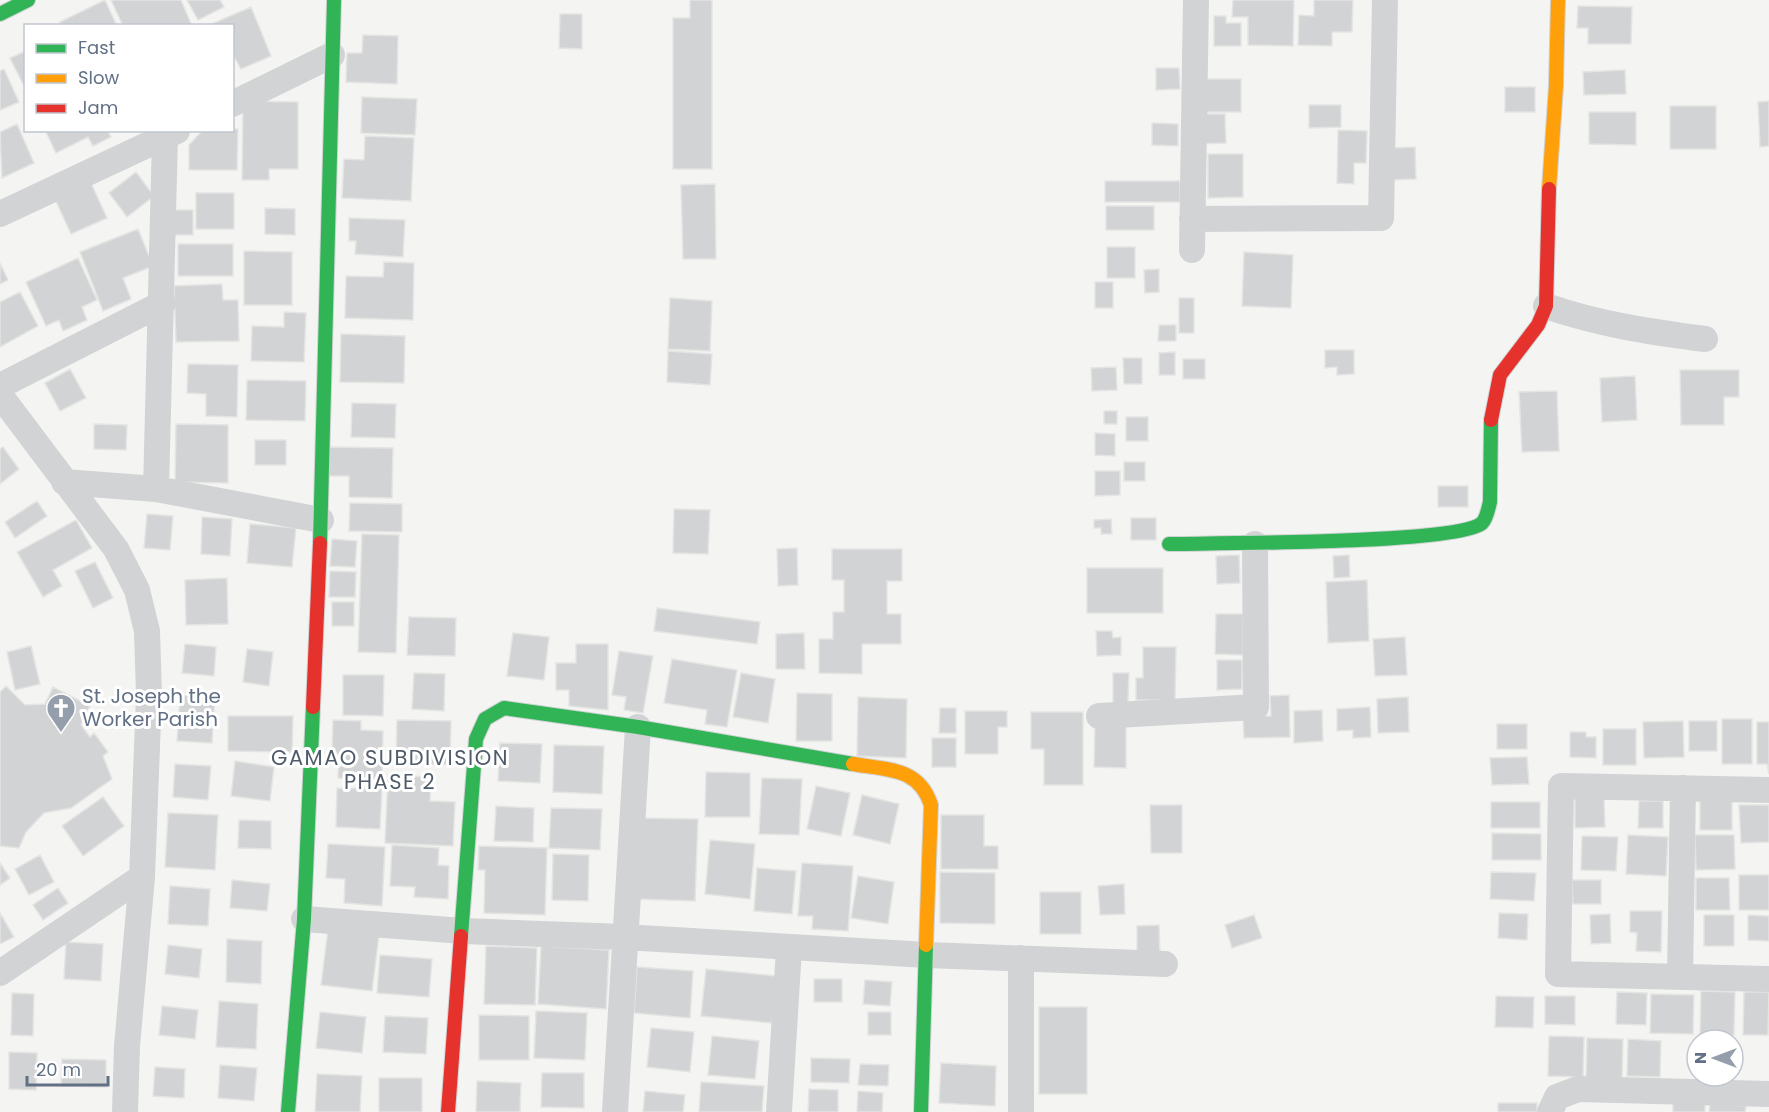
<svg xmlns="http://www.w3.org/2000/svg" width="1769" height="1112" font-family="Poppins,sans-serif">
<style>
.building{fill:#d2d3d4;stroke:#e4e4e3;stroke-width:1.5}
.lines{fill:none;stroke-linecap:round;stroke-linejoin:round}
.fast-casing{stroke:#d0d3d4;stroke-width:16}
.slow-casing{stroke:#d0d3d4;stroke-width:16}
.jam-casing{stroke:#d0d3d4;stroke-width:16}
.street{stroke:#d2d3d4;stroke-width:26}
.fast{stroke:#30b455;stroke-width:14}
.slow{stroke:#ff9f0a;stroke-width:14}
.jam{stroke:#e5322d;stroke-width:14}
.labels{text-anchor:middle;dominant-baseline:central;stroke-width:6;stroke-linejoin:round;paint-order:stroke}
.poi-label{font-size:20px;fill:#627086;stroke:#fff;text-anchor:start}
.neighbourhood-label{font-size:21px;letter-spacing:1.5px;fill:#505b6a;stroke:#fff}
</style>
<rect width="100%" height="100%" fill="#f4f5f3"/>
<path class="building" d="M105 0 117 26H61L60 22Z
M111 0H181L192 26H123Z
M187 0H220L224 7 198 20Z
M690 0H712V169H673V18H690Z
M1233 0H1294L1293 46 1248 45V17H1232Z
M1314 0H1353L1352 32H1332V46L1298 45 1299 15 1314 16Z
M1578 6 1632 7 1631 44H1588V28H1577Z
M251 7 271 56 241 69 232 53V26H207Z
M560 14H582V49L559 48Z
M1214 16H1226V23H1241V46H1214Z
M363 35 398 36 397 84 346 82 347 53H362Z
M26 51V90L10 58Z
M1156 68H1179L1180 89 1156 90Z
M4 69 19 102 0 110V71Z
M1625 70 1626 94 1584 95 1583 72Z
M1205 79H1241V112H1205Z
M1505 87H1535V112H1505Z
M362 97 417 99 415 135 361 133Z
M243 101 298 102V169H269V180H242Z
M1769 101V146L1760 147 1758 102Z
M1309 105H1341V127L1309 128Z
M1670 106H1716V149H1670Z
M1589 112H1636V145L1589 144Z
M1195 114H1225L1226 143 1196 144Z
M1152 123 1178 124V146L1152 145Z
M17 124 34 163 2 178 0 132Z
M232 129H238L237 170H189V145L203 130Z
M45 130H107L111 137 93 146 88 137 56 153Z
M1338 130 1367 131 1366 163H1354V184L1337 183Z
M365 136 414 138 411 201 342 198 344 159 364 160Z
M1415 147 1416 179 1389 180V148Z
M1208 154H1243V197L1208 198Z
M136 172 154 196 127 217 109 193Z
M1105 181H1180V202H1105Z
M91 183 107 218 71 234 55 199Z
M715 184 716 259H683L681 185Z
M196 193H234V229H196Z
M1106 206H1154V230H1106Z
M265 208 295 209V235L265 234Z
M172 210H193V235H172Z
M349 218 405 220 403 257 355 254 356 241H349Z
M138 229 153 266 123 278 131 299 103 311 80 252Z
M178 244H233V276H178Z
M1107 247H1135V278H1107Z
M244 251 292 252V305H244Z
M1244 252 1293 255 1291 308 1242 306Z
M78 258 97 300 82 307 87 320 63 331 59 320 46 326 26 282Z
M384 262 414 263 413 320 345 318 346 276 383 277Z
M0 263 8 280 0 284Z
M1159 269V292L1145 293 1144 270Z
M1095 282H1113V308H1095Z
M222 284 223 300H238L239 341 176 342 174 286Z
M20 292 38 326 0 347V302Z
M670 298 712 301 710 351 668 349Z
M1179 298H1194V333H1179Z
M284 312 306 313 304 362 251 361 252 326 284 327Z
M1159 325H1176V341H1158Z
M341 334 405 336 404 383 340 382Z
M1325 350H1354V374L1337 375V367L1325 368Z
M668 351 712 354 710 385 667 382Z
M1175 352V375H1159V353Z
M1123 358H1142V384H1124Z
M1183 359H1205V379H1183Z
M188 364 238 365 237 417 206 416V394L187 393Z
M1116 367 1117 390 1092 391 1091 368Z
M70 369 86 398 60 411 45 383Z
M1680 370H1739V397H1724V425H1681Z
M1635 376 1637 420 1602 422 1600 378Z
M247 380 306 381 305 421 246 420Z
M1557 391 1559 451 1522 452 1519 392Z
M352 403 396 404 395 438 351 437Z
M1104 411H1117V424H1104Z
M1126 417H1148V441H1126Z
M94 424 127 425 126 450 94 449Z
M176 424 228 425V483L175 482Z
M1095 433 1115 434V456L1095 455Z
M255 440H286V465H255Z
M3 447 19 469 0 484V449Z
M329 447 393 448 392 498 349 497V476H329Z
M1124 462H1145V481H1124Z
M1095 471H1120V495L1095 496Z
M1438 486H1468V507H1438Z
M37 501 47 516 15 538 5 522Z
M350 503 402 504V532L349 531Z
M674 509 710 510 708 554 673 553Z
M147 514 173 516 170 550 144 548Z
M202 517 232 519 230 556 201 554Z
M1131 518H1156V540H1131Z
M1111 519 1112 534H1101V528H1094V520Z
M76 520 92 548 53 570 62 586 43 597 17 552Z
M250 524 296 528 292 567 247 563Z
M362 534 399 535 396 653 358 652Z
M332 539 357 541 355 567 330 566Z
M797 548 798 585 778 586 777 549Z
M832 549H902V581H887V614H901V644H862V674L819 673V639H833V612H844V580H832Z
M1239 555 1240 583 1217 584 1216 556Z
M1349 555 1350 577 1334 578 1333 556Z
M95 562 113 598 93 608 75 571Z
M1087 568H1163V613H1087Z
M330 571 356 572 355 597H329Z
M227 578 228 624 186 625 185 580Z
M1367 580 1369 641 1328 643 1326 582Z
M332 602H354V626H332Z
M657 608 760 622 757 644 654 631Z
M1216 614H1243V655L1215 654Z
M409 617 456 618 455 656 407 655Z
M1096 631H1112L1113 638 1121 637V655L1097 656Z
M513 633 549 637 544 680 507 676Z
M804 633 805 669H776V634Z
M1405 637 1407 675 1375 676 1373 639Z
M185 644 216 647 214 676 182 673Z
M576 644H608V710L569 706V690H556V663H576Z
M31 646 40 684 15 690 7 652Z
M1143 647H1176L1175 700H1136V678H1143Z
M247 649 273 652 269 686 243 682Z
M619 651 653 656 643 713 624 710 626 697 612 695Z
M672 659 737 670 727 727 705 724 707 710 664 703Z
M1217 660H1242V689L1217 690Z
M414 673 445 674 444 711 412 709Z
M741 673 775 679 768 723 733 717Z
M1113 673H1129L1128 703H1113Z
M343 675H384L383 716 343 715Z
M6 686 25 705 45 704 53 687 90 706 81 725 90 737 94 733 108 752 103 756 112 779 71 808 44 813 26 832 19 848 0 846V692Z
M797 693 832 694V741H796Z
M180 695 215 697 212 743 177 741Z
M1289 695 1290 737 1244 738 1243 717 1271 716 1270 696Z
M858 697 907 699 906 758 857 756Z
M1408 697 1409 732 1378 733 1377 699Z
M1370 707 1371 737 1353 738V730L1337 731V709Z
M940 708H956V733H939Z
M1322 710 1323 741 1294 743V711Z
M965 711H1007V727H998V754H965Z
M1031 712H1083V785H1044V749H1031Z
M228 716H293L292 752 228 751Z
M1722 719H1752V764H1722Z
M333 720 361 721V730L383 731 382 780 338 778 339 756H332Z
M397 720 451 721 450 765 396 763Z
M1683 721 1684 757 1644 758 1643 722Z
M1689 721H1717V751H1689Z
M1757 722H1769V774L1767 764H1757Z
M1095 723H1126V768L1094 767Z
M1497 724H1527V749H1497Z
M1603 729H1636V765H1603Z
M1570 732H1586V737H1596V758L1570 757Z
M932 738H956V767H932Z
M500 743 542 744 540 783 498 781Z
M554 745 604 746 602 794 553 792Z
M1527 757 1529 784 1492 785 1490 758Z
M235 761 274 767 270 801 231 796Z
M175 764 211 766 208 800 173 797Z
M706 772 750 773V817H705Z
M388 775 431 777 430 801 455 802 453 846 385 843Z
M762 778 802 779 799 835 759 834Z
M816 786 850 793 841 836 807 829Z
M337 788 382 789 380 829 336 827Z
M862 795 899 804 890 844 853 835Z
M103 797 124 826 83 856 62 826Z
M1575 797H1604L1605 827 1575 828Z
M1732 799V830H1700V800Z
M1639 801H1663V828H1638Z
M1491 802H1540V828H1491Z
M1150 805H1182V853H1151Z
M1739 805H1769V842L1741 843Z
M496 806 534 808 533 842 494 841Z
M551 808 602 809 600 850 549 848Z
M168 813 218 815 215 870 165 867Z
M941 815H984V846H998V869H941Z
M637 818 698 819 695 901 635 899Z
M239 820 271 821V849L238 848Z
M1492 833 1541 834V860H1492Z
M1628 835 1668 837 1666 876 1626 874Z
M1695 835H1734L1735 869 1696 870Z
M1582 836 1618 837 1616 871 1581 870Z
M710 840 755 844 750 899 705 894Z
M328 844 385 847 382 906 344 903 345 879 326 878Z
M392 845 439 848 438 865 449 866 448 899 414 897 415 887 390 886Z
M479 846 547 848 545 915 484 913 485 870H478Z
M553 854 589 855 588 901 552 900Z
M40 855 54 882 29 895 15 869Z
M0 863 10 878 0 885Z
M802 863 853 866 848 931 812 929 813 916H798Z
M757 868 796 871 792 914 754 911Z
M940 872 995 873V924L940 923Z
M1491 872 1536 873 1534 901 1490 899Z
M1739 875H1769V910H1739Z
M858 876 894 882 888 924 851 918Z
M1696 878H1729L1730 910H1696Z
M232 880 270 884 267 911 230 908Z
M1572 880H1601V904H1573Z
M1124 884 1125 914 1100 915 1098 886Z
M170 886 210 889 208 926 168 924Z
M58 888 68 903 43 920 33 905Z
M1040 892H1081V934H1040Z
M1630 911H1662L1661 952 1636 951 1637 933 1630 932Z
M0 913 14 937 0 944Z
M1499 913 1528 914 1527 940 1498 938Z
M1610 914 1611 943 1591 944 1590 915Z
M1254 915 1262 938 1232 948 1225 925Z
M1704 915H1734V946H1704Z
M1748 915 1769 916V941L1748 940Z
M1159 925 1160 955H1137V926Z
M328 929 379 936 372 991 321 985Z
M227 939 262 941 261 984 226 982Z
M66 942 103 944 101 981 64 979Z
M168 945 202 949 199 978 165 974Z
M486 946 537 948 535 1005 484 1004Z
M541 946 609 950 606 1009 538 1004Z
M380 955 432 959 429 997 377 993Z
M637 967 693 971 690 1018 634 1013Z
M706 969 776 976 772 1023 701 1016Z
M814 979H842V1002H814Z
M865 980 892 982 890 1006 863 1004Z
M1701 991 1735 992 1734 1035 1700 1034Z
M1617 992 1647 993 1646 1025 1616 1024Z
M1744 992H1769L1768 1035H1743Z
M12 993 34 994 33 1036 11 1035Z
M1651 994 1694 995 1693 1034 1650 1033Z
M1496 996 1534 997 1533 1028 1495 1027Z
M1545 996H1575V1025L1545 1024Z
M219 1001 258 1004 256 1049 216 1047Z
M162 1006 198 1010 195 1039 159 1035Z
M1039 1007H1087V1094H1039Z
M536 1011 587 1013 585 1060 534 1058Z
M320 1012 366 1017 362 1053 316 1048Z
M868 1012H891V1035H868Z
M479 1015 529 1016V1060H479Z
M385 1016 428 1018 426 1054 383 1052Z
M651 1028 694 1032 690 1072 647 1067Z
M712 1036 759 1041 755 1079 708 1075Z
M1549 1036 1584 1037 1583 1077 1548 1076Z
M1587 1038 1623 1039 1622 1080 1586 1079Z
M1628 1039 1661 1041 1660 1077 1627 1076Z
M9 1052 37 1053 36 1090 9 1089Z
M811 1058 850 1059 849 1083 811 1082Z
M62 1059 106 1060V1087L61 1086Z
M941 1063 996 1066 995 1106 939 1103Z
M860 1064 889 1065 888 1086 858 1085Z
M220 1065 257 1068 254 1101 218 1098Z
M155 1067 185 1069 184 1098 153 1096Z
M542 1073H584V1108L541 1107Z
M317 1074 362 1076 360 1112H315Z
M379 1078H422V1112H379Z
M477 1081 521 1083 520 1112H476Z
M701 1082 764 1086 762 1112H699Z
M809 1089 838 1090V1112H808Z
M645 1091 685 1095 683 1112H643Z
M858 1091 883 1093 882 1112H857Z
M1673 1096H1705V1112H1673Z
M1498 1103H1537V1112H1498Z
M1710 1104 1746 1106 1745 1112H1709Z"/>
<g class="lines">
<g class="fast-casing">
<path id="fast" d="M0 14 28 0
M320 543 334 0
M1169 544C1215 543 1459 544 1482 523 1487 518 1488 509 1490 502L1491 420
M461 936 476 739 485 719 504 708 638 727 853 764
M288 1112 304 919 313 707
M921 1112 926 945"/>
</g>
<g class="slow-casing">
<path id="slow" d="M1549 189 1556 86 1558 0
M853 764C887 770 919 767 931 805L926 945"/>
</g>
<g class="jam-casing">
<path id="jam" d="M1491 420 1500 375 1538 325 1546 306 1549 189
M313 707 320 543
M448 1112 461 936"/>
</g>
<path class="street" d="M232 104 332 55
M0 214 177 131
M1192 219 1381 218 1385 0
M1192 250 1196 0
M1546 306C1598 324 1650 332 1705 339
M0 386 163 303
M0 395 116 549 137 590 147 631 149 695 142 877 0 973
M64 482 156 489 321 520
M156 489 165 137
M1099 716 1256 707 1255 544
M1769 790 1561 786 1558 974 1769 979
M304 919 464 931 624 937 927 955 1165 964
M1021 958V1112
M1680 977 1683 788
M125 1112 127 1046 142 877
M615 1112 638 727
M779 1112 789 948
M1550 1112 1557 1097 1578 1089 1769 1094"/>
<use href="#fast" class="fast"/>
<use href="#slow" class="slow"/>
<use href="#jam" class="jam"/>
</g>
<defs>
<g id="church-pin" transform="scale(1.5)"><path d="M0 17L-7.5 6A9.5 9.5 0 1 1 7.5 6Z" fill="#959fac" stroke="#fff"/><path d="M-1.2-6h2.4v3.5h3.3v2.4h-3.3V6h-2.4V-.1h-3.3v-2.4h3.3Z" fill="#fff"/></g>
</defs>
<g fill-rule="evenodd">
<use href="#church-pin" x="61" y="708"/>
</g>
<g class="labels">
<g class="poi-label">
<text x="82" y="696">St. Joseph the<tspan x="82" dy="23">Worker Parish</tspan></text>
</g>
<g class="neighbourhood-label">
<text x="390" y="757">GAMAO SUBDIVISION<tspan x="390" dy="24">PHASE 2</tspan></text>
</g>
</g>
<rect x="24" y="24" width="210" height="108" fill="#ffffff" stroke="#c0c6cf" stroke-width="1.5"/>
<rect x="36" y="44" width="30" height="9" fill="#30b455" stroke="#c0c6cf" stroke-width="1.5"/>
<text x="78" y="54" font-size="18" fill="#627086">Fast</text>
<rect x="36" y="74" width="30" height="9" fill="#ff9f0a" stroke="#c0c6cf" stroke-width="1.5"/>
<text x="78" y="84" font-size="18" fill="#627086">Slow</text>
<rect x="36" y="104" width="30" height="9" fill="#e5322d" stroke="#c0c6cf" stroke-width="1.5"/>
<text x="78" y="114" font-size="18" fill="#627086">Jam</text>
<g transform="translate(1715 1058) rotate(270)"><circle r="28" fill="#ffffff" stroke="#c0c6cf" stroke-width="1.5"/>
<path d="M0-4.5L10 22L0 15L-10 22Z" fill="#959fac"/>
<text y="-9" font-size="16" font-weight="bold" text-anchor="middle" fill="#627086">N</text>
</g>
<path d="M27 1076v9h81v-9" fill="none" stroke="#627086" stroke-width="3"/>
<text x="36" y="1076" font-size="18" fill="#627086" stroke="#ffffff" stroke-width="4.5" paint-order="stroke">20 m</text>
</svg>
